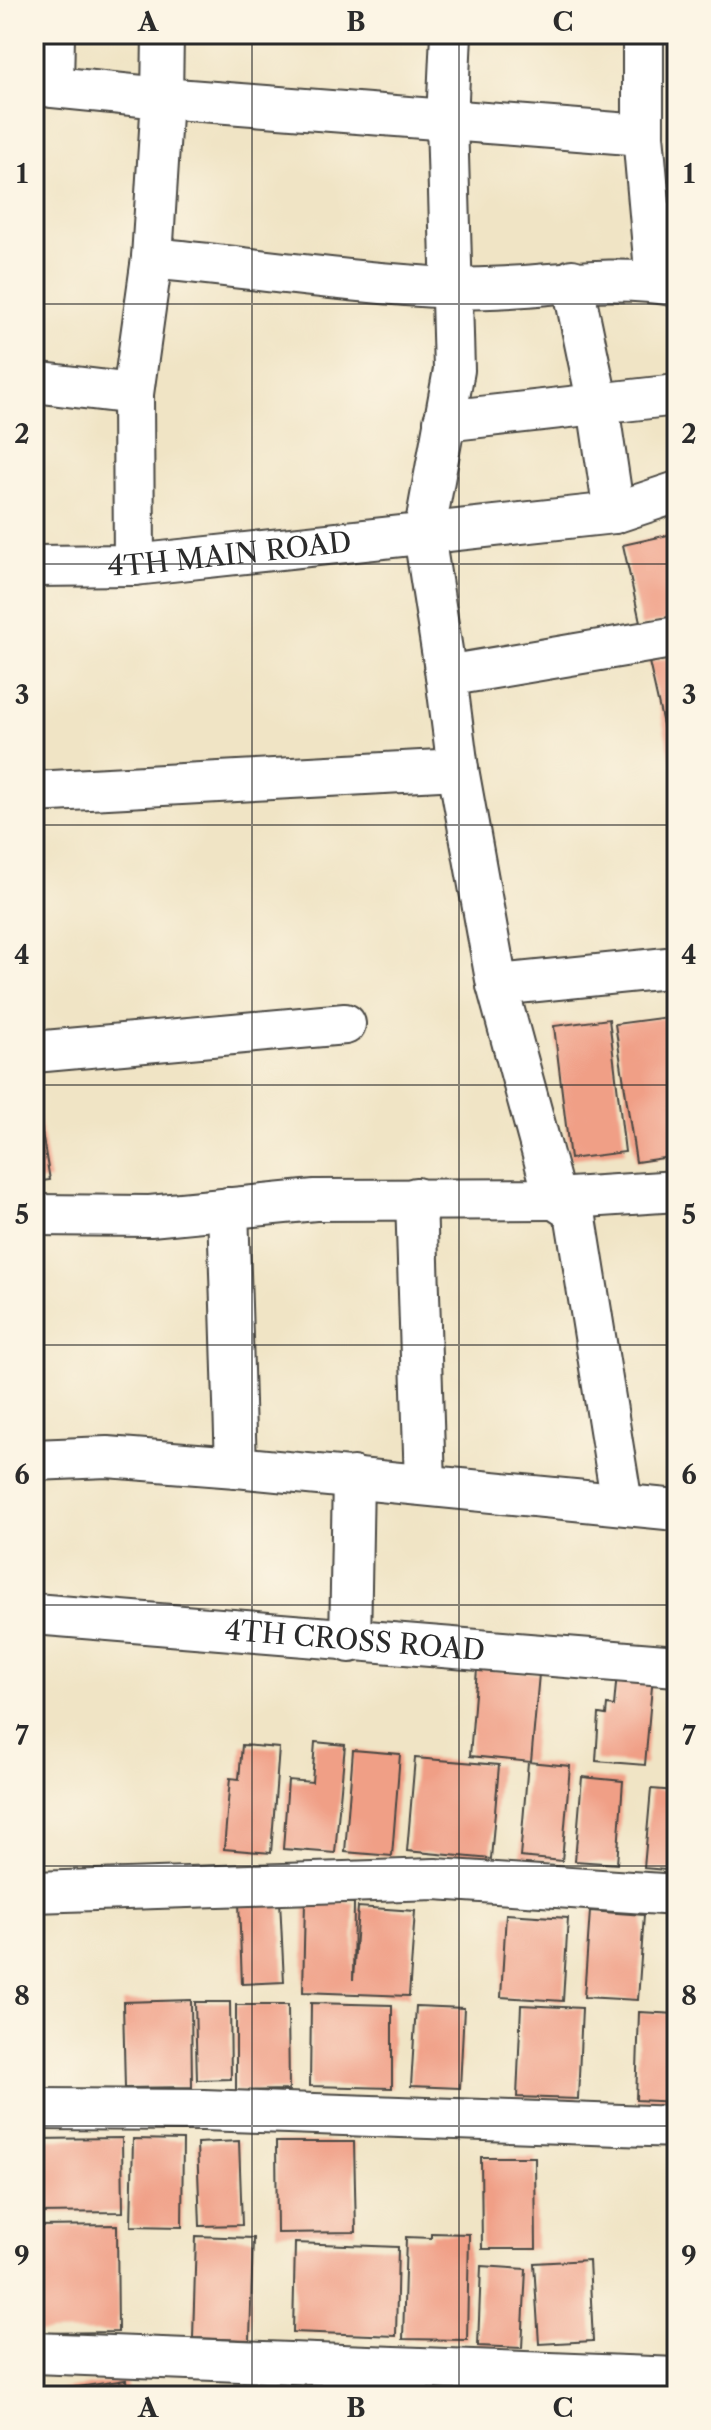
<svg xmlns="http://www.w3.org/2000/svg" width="711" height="2430" font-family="'Libre Caslon Text',serif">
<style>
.building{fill:#f09f86}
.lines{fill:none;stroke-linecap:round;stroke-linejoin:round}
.minor-casing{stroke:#494742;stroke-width:44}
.minor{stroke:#fff;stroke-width:40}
.grid{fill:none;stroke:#2b2b2b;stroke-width:2;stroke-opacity:0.55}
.labels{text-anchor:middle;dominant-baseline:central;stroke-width:7;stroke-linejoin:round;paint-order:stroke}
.street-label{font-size:28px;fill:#2b2b2b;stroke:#fcf5e5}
.neatline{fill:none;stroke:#2b2b2b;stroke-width:3}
.grid-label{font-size:26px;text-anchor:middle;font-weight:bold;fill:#2b2b2b}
</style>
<rect width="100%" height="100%" fill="#fcf5e5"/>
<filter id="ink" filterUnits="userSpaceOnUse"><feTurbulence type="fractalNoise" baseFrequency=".0125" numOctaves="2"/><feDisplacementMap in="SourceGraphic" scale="16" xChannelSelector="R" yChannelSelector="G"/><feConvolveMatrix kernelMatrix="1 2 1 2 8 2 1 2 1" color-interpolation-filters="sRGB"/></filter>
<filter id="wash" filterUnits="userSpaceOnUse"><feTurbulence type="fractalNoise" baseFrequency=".006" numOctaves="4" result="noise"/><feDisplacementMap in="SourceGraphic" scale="32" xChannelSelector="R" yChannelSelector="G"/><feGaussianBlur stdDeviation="1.8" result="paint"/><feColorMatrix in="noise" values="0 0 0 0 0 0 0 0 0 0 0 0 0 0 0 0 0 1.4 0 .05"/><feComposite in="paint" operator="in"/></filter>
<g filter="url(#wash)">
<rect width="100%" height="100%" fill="#f0e4c5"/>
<g id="blocks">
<path class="building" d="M677 533V618L641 626 623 545Z
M677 656V759L671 760 649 662Z
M668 1017 677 1077V1156L636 1162 615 1024Z
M609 1019 625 1152 570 1159 554 1026Z
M34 1086 50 1180 34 1182Z
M477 1669 539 1674 531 1762 470 1756Z
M617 1673 653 1675 645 1765 596 1761 599 1714 606 1715 607 1705 614 1706Z
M674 1683H677V1763L668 1762Z
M315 1742 345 1745 335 1853 283 1849 288 1780 312 1782Z
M242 1745 279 1748 271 1853 224 1849 230 1778 239 1779Z
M353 1750 400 1754 392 1856 345 1852Z
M415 1758 499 1765 491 1859 407 1851Z
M528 1762 570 1766 562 1861 520 1857Z
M582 1777 623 1781 617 1864 575 1861Z
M651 1789 677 1791V1871L644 1868Z
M280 1900 284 1982 242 1984 239 1902Z
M305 1901 354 1903 353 1980 358 1907 415 1911 409 1996 303 1992Z
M590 1911 644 1915 638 2000 584 1997Z
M506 1914 568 1918 563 2001 501 1997Z
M191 2000 192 2087 125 2088 123 2002Z
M195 2002H230L231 2079 197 2080Z
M311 2003 392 2005V2088L310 2086Z
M236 2005H288L289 2090 236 2091Z
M521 2005 582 2008 578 2099 517 2097Z
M416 2006 464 2008 460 2088 411 2086Z
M639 2012 677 2014V2102L636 2100Z
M122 2138 123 2212 34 2213V2139Z
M133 2139 183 2140 182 2227 131 2226Z
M239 2141 242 2225 200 2226 197 2143Z
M276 2142H354L356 2232 277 2233Z
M481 2157H535L536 2249H482Z
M117 2225 118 2332 37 2333 35 2226Z
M431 2233 469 2234 467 2340 403 2339 406 2237 431 2238Z
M196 2236 253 2238 250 2340 193 2338Z
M295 2243 398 2247 396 2336 293 2332Z
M589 2260 593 2341 539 2344 534 2263Z
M481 2266 526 2269 522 2348 478 2346Z
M126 2380 128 2396H59L58 2390Z
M234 2387 236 2396H184V2394Z"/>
</g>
</g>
<g filter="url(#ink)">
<use href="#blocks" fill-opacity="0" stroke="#494742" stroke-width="2"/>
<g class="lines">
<g class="minor-casing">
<g id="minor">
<path d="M163 34 162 98 643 135"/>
<path d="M643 34V135L656 282"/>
<path d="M34 84 53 87 54 34"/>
<path d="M53 87 162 98 152 258 133 394 134 565"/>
<path d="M152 258C251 268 351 283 451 288 526 292 600 271 677 286"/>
<path d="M572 280 598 405 614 513"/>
<path d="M34 382 133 394"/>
<path d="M444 421 677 395"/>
<path id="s1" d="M34 566 134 565 614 513 677 492"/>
<path d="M446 676 424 535 454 370 447 120 451 34"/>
<path d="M34 792 458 769"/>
<path d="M497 985 677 967"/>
<path d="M34 1052 345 1024"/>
<path d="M416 1198 425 1484"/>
<path d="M228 1208 236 1467"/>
<path d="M34 1215 150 1216 315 1200 555 1199 677 1191"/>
<path d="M34 1460 107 1457 236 1467 677 1510"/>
<path d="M622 1504 575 1212 555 1199 497 985 458 769 446 676 677 637"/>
<path id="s2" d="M34 1614 677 1666"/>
<path d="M350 1642 353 1477"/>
<path d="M34 1892 435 1879 677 1895"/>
<path d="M34 2109 203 2110 677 2127"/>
<path d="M34 2353 677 2378"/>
</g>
</g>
<use href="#minor" class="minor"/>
</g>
</g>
<path class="grid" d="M252 34V2396M459 34V2396M34 304H677M34 564H677M34 825H677M34 1085H677M34 1345H677M34 1605H677M34 1866H677M34 2126H677"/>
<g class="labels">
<g class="street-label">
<text stroke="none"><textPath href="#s1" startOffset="196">4TH MAIN ROAD</textPath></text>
<text stroke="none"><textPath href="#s2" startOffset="322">4TH CROSS ROAD</textPath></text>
</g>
</g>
<rect width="711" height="2430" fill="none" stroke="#fcf5e5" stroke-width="88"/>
<rect x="44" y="44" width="623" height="2342" class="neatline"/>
<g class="grid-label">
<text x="148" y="31">A</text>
<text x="356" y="31">B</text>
<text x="563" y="31">C</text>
<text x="22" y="183">1</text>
<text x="689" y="183">1</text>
<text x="22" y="443">2</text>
<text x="689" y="443">2</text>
<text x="22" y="704">3</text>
<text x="689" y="704">3</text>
<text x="22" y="964">4</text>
<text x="689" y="964">4</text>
<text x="22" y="1224">5</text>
<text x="689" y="1224">5</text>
<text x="22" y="1484">6</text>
<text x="689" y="1484">6</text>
<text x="22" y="1745">7</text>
<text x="689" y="1745">7</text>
<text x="22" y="2005">8</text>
<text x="689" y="2005">8</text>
<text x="22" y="2265">9</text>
<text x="689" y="2265">9</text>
<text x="148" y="2417">A</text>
<text x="356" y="2417">B</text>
<text x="563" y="2417">C</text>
</g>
</svg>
